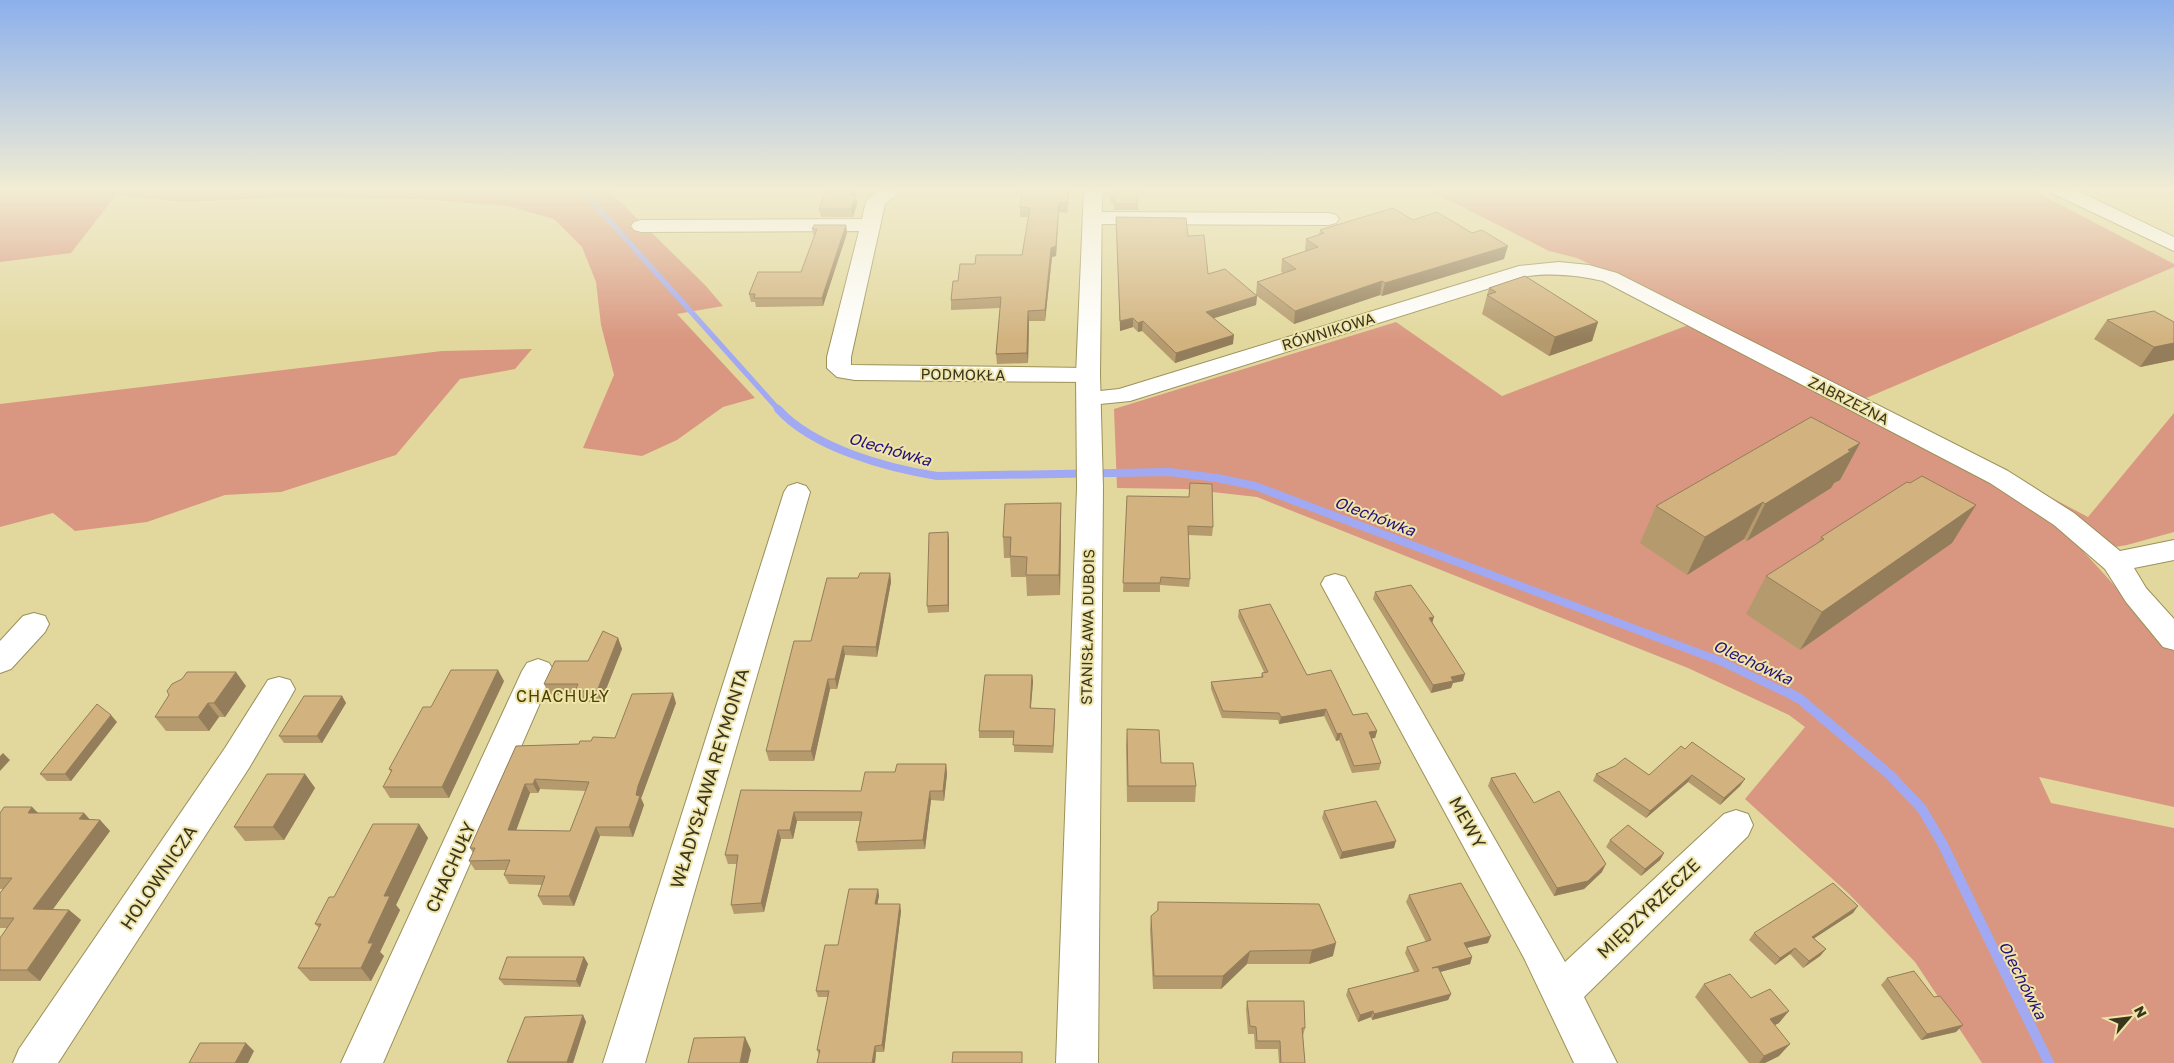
<svg xmlns="http://www.w3.org/2000/svg" width="2174" height="1063" font-family="'Golos Text',sans-serif">
<style>
.green{fill:#d99781}
.lines{fill:none;stroke-linecap:round;stroke-linejoin:round}
.stream-far2{stroke:#a2a9f3;stroke-width:5.5}
.stream-far1{stroke:#a2a9f3;stroke-width:8}
.stream{stroke:#a2a9f3;stroke-width:10}
.street-casing{stroke:#9b9159;stroke-width:2}
.secondary-casing{stroke:#9b9159;stroke-width:2}
.street{fill:#fff;fill-rule:evenodd}
.secondary{fill:#fff;fill-rule:evenodd}
.wall{fill:#b59a6e;fill-rule:evenodd}
.shaded-wall{fill:#937d5a}
.building{fill:#d2b380;stroke:#937d5a;fill-rule:evenodd}
.labels{text-anchor:middle;dominant-baseline:central;stroke-width:4;stroke-linejoin:round;paint-order:stroke}
.street-label{font-size:15px;fill:#3a361e;stroke:#efe5aa}
.water-label{font-size:16px;font-style:italic;fill:#26107c;stroke:#efe5aa}
.neighbourhood-label{font-size:16px;letter-spacing:1px;fill:#4c4203;stroke:#efe5aa}
.near-street-label{font-size:18px;fill:#3a361e;stroke:#efe5aa}
</style>
<rect width="100%" height="100%" fill="#e2d89d"/>
<path class="green" d="M0 190H608L705 285 723 306 677 314 755 398 723 407 677 440 642 456 583 448 614 375 601 325 596 282 582 247 554 219 508 206 417 199 289 197 185 202 116 195 71 253 0 262Z
M1429 190H2032L2174 264V267L1864 399 2088 517 2174 413V532L2127 545 2084 552 2174 651V807L2039 777 2051 803 2174 828V1063H1982L1915 962 1849 894 1745 799 1805 727 1789 715 1688 668 1257 497 1185 489 1117 488 1114 409 1396 322 1502 396 1704 319 1577 258 1549 251Z
M532 349 515 369 460 379 396 455 281 492 225 495 147 522 75 531 53 513 0 527V404L442 351Z"/>
<g class="lines">
<path class="stream-far2" d="M582 190 779 410"/>
<path class="stream-far1" d="M778 409C813 448 887 468 937 476L1169 472 1217 478 1255 486 1720 661 1791 695"/>
<path class="stream" d="M1789 693 1800 699 1890 775 1922 809 1942 843 2049 1063"/>
<g class="street-casing">
<path id="street" d="M880 190H902L885 204 851 357V365L1088 368 1096 370 1100 375 1096 380 1088 382 855 380 837 377 827 368V357L859 231 641 232 634 230 631 226 634 222 641 220 862 219 866 201Z
M2052 190H2076L2174 237V251L2054 194Z
M1092 212 1329 213 1336 215 1339 219 1336 223 1329 225 1092 224 1085 222 1082 218 1085 214Z
M1559 262 1589 265 1617 273 2008 471 2074 513 2120 551 2174 540V560L2134 568 2146 588 2174 619V650L2163 647 2126 602 2105 569 2054 525 1990 483 1603 281C1578 275 1554 273 1528 276L1130 401 1090 405 1081 403 1078 398 1081 393 1119 389 1519 266Z
M797 483 806 486 810 492 645 1063H603L784 492 788 486Z
M1335 574 1345 577 1565 962 1724 814 1736 810 1748 814 1753 825 1748 836 1584 997 1617 1063H1574L1524 958 1321 584 1325 577Z
M34 613 45 616 49 624 45 632 11 669 0 673V641L23 616Z
M538 659 549 663 554 671 383 1063H341L522 671 527 663Z
M279 677 290 680 295 689 290 698 249 768 58 1063H13L19 1049 225 748 268 680Z"/>
</g>
<g class="secondary-casing">
<path id="secondary" d="M1084 190H1102L1100 375 1103 488 1098 1063H1056L1077 488 1076 375Z"/>
</g>
<use href="#street" class="street"/>
<use href="#secondary" class="secondary"/>
</g>
<path class="wall" d="M857 190 855 195H856L857 204 853 217H821L819 209Z
M1023 190H1069L1067 213 1059 212 1056 256 1052 257 1045 321H1029L1028 363 997 364 996 354 1000 308 951 310V300L958 281 975 264 1022 255 1028 217H1020V207Z
M1110 190 1138 204V210H1114V203H1110Z
M1116 217 1188 236 1208 274 1256 295 1257 282 1283 273 1281 272 1282 259 1305 251 1306 239 1319 235 1320 230 1413 220 1504 259 1382 296 1380 295 1294 324 1257 296 1256 305 1214 318 1233 344 1175 363 1142 331 1138 332 1133 327 1120 331Z
M846 225 847 233 823 306 756 307 755 302H751L749 294 801 272 814 237 812 229Z
M1489 288 1598 322 1592 341 1549 356 1482 314Z
M2107 320 2174 322V360L2140 367 2094 339Z
M1860 443 1840 480 1834 483 1831 488 1747 541 1744 539 1687 575 1640 543 1656 506Z
M1910 483 1976 505 1952 543 1800 650 1746 614 1766 576 1818 543 1821 537Z
M1127 496 1213 527 1212 536 1188 535 1190 579 1189 587 1160 585V592H1123Z
M1061 503V523L1060 595 1027 596 1026 577H1011L1010 558H1004L1003 537Z
M949 539V612L928 613 927 606Z
M890 573 891 582 877 657 845 655 837 689H830L814 761H769L766 751 811 641 858 578Z
M1375 592 1433 623 1463 681 1453 683 1451 688 1431 693 1373 599Z
M1239 610 1307 675 1353 715 1377 731 1375 738H1371L1381 763 1379 770 1352 773 1339 740 1336 741 1324 716 1279 724 1278 720 1222 718 1211 689V682L1261 677 1262 673 1264 672 1238 617Z
M618 638 622 649 601 702H580L577 695H549L544 684 588 661Z
M1032 675 1033 682 1031 708 1055 709 1053 753 1014 752V738H979V731Z
M504 681 449 798H390L383 787 391 772 389 769Z
M246 686 225 717H219L209 731H166L155 717Z
M342 696 346 703 322 743H284L279 736Z
M676 703 642 796 641 798 644 805 633 837 600 836 574 906 543 905 538 896 542 885 509 884 504 875 506 870H475L469 861 473 853 470 848 516 746 579 744 615 738ZM540 789 586 791 570 831 516 830 530 793H538Z
M117 722 71 781H47L40 774Z
M1127 729 1161 763 1196 786 1195 802H1127L1126 746Z
M1685 749 1745 779 1740 786 1720 805 1688 782 1646 818 1593 781 1596 774 1649 775Z
M946 764 947 774 944 801 931 800 925 849 858 851 856 842 860 821H797L793 839H781L764 912 734 914 731 905 737 864H728L725 855 741 790 861 791 895 772Z
M305 774 315 788 284 840 245 841 234 827Z
M1491 778 1534 803 1602 872 1584 889 1554 896 1488 786Z
M32 807 38 813H84L90 820H100L110 831 53 909 69 910 81 920 40 981H0V938L7 928H0V893L3 889H0V813Z
M1324 811 1394 848 1340 859 1322 818Z
M419 824 428 838 396 905 400 910 380 952 384 956 371 981H310L298 968 319 928 315 924 334 897Z
M1610 840 1664 853 1660 860 1641 876 1606 847Z
M878 889 879 896 877 904 901 911 884 1052H876L875 1063H817L819 1055 817 1050 828 997H818L816 991 838 945Z
M1409 895 1488 943 1467 948 1472 957 1470 964 1440 972 1451 994 1448 1000 1372 1020 1371 1017 1358 1022 1346 995 1348 989 1414 972 1405 953 1407 947 1426 942 1406 902Z
M1158 902 1333 956 1309 964H1247L1221 989H1153L1150 930 1151 916 1157 911Z
M1853 913 1814 938 1826 949 1820 956 1803 968 1790 954 1775 965 1749 940 1754 933Z
M584 957 588 964 580 987 504 985 499 979Z
M1887 978 1956 1032 1921 1040 1881 985Z
M1704 984 1751 998 1779 1023 1775 1025 1779 1056 1765 1063H1749L1695 997Z
M1247 1001 1305 1028 1303 1036 1305 1063H1279L1278 1049H1255L1254 1034H1248L1246 1009Z
M583 1015 586 1022 573 1063H509L507 1062Z"/>
<path class="shaded-wall" d="M852 190H857L852 204 850 195Z
M1068 190H1069L1067 213V203Z
M856 195 857 204 853 217 851 209Z
M1059 203 1056 256 1052 257 1045 321V310L1051 248Z
M846 225 847 233 823 306 822 298Z
M1508 246 1504 259 1382 296 1385 283Z
M1382 281 1380 295 1294 324 1295 311Z
M1257 296 1256 305 1205 321 1206 312Z
M1028 311 1029 321 1028 363 1027 353Z
M1133 318V327L1120 331V321Z
M1143 321 1142 331 1138 332V323Z
M1598 322 1592 341 1549 356 1555 337Z
M1234 335 1233 344 1175 363 1176 353Z
M2174 343V360L2140 367 2154 347Z
M1860 443 1840 480 1834 483 1831 488 1747 541 1765 504Z
M1763 502 1744 539 1687 575 1705 537Z
M1061 503V523L1060 595 1059 575Z
M1976 505 1952 543 1800 650 1822 612Z
M948 532 949 539V612L948 605Z
M890 573 891 582 877 657 876 647Z
M1434 617 1432 624 1429 618Z
M618 638 622 649 601 702 597 691Z
M843 646 845 655 837 689 835 679Z
M498 670 504 681 449 798 442 787Z
M236 672 246 686 225 717 214 703Z
M1465 674 1463 681 1453 683 1451 688 1431 693 1433 685 1451 677Z
M1032 675 1033 682 1030 715V708Z
M828 679 830 689 814 761 811 751Z
M673 693 676 703 642 796 641 798 644 805 633 837 629 827 638 786Z
M342 696 346 703 322 743 317 736Z
M208 703 219 717 209 731 198 717Z
M1055 709V716L1053 753V746Z
M1326 709 1324 716 1279 724 1281 717Z
M111 715 117 722 71 781 65 774Z
M1377 731 1375 738 1367 739 1369 732Z
M1341 733 1339 740 1336 741 1337 734Z
M3 753 10 760 0 771V756Z
M946 764 947 774 944 801 943 791Z
M305 774 315 788 284 840 273 827Z
M1692 775 1688 782 1646 818 1650 811Z
M535 779 540 789 538 793 533 784Z
M1745 779 1740 786 1720 805 1724 798Z
M525 784 530 793 513 839 508 830Z
M930 791 931 800 925 849 923 840Z
M32 807 43 818 28 813Z
M794 812 797 821 793 839 790 830Z
M84 813 94 824 79 819Z
M100 820 110 831 45 920 33 909Z
M419 824 428 838 396 905 400 910 380 952 384 956 371 981 361 968 368 943 384 896Z
M596 827 600 836 574 906 569 896Z
M778 830 781 839 764 912 761 903Z
M1396 841 1394 848 1340 859 1342 852Z
M1664 853 1660 860 1641 876 1645 869Z
M1606 864 1602 872 1584 889 1554 896 1557 888Z
M878 889 879 896 876 911 875 904Z
M900 904 901 911 884 1052 882 1045Z
M1858 906 1853 913 1807 943 1812 937Z
M69 910 81 920 40 981 27 970Z
M1491 936 1488 943 1461 949 1464 943Z
M1336 943 1333 956 1309 964 1312 950Z
M1795 948 1790 954 1775 965 1780 958Z
M1826 949 1820 956 1803 968 1809 961Z
M1250 951 1247 964 1221 989 1223 976Z
M584 957 588 964 580 987 576 981Z
M1472 957 1470 964 1429 975 1432 968Z
M1451 994 1448 1000 1372 1020 1374 1014Z
M1373 1011 1371 1017 1358 1022 1360 1015Z
M1789 1011 1779 1023 1760 1032 1770 1019Z
M583 1015 586 1022 573 1063H567V1062Z
M1963 1025 1956 1032 1921 1040 1927 1034Z
M745 1037 751 1050 748 1063H740Z
M246 1043 254 1051 248 1063H235Z
M1790 1044 1779 1056 1765 1063H1759L1764 1056Z
M875 1046 876 1052 875 1063H872Z"/>
<path class="building" d="M826 190H852L850 195H856L851 209H819Z
M1023 190H1068L1067 203H1059L1056 246 1051 248 1045 310 1028 311 1027 353 996 354 1001 297 951 300 953 281H958L960 264H975L976 255H1022L1030 208 1020 207Z
M1110 190H1137L1138 204H1114V197H1110Z
M1393 208 1413 220 1437 212 1472 233 1482 230 1508 246 1385 283 1382 281 1295 311 1257 282 1296 269 1282 259 1318 247 1306 239 1324 233 1320 230Z
M1116 217 1186 218 1188 236 1204 235 1208 274 1225 269 1257 296 1206 312 1234 335 1176 353 1143 321 1138 323 1133 318 1120 321Z
M814 225H846L822 298H754L755 294H749L758 272H801L817 229H812Z
M1525 276 1598 322 1555 337 1487 295 1496 292 1489 288Z
M2154 311 2174 322V343L2154 347 2107 320Z
M1811 417 1860 443 1848 450 1851 451 1765 504 1763 502 1705 537 1656 506Z
M1922 476 1976 505 1822 612 1766 576 1824 539 1821 537 1907 482 1910 483Z
M1190 483 1212 484 1213 527 1188 526 1190 579 1161 577 1160 583H1123L1127 496 1189 497Z
M1061 503 1059 575H1026L1027 557 1010 556 1011 537H1003L1005 504Z
M948 532V605L927 606 929 533Z
M860 573H890L876 647 843 646 835 679H828L811 751H766L794 641H811L827 578H858Z
M1411 585 1434 617 1429 618 1465 674 1451 677 1453 681 1433 685 1375 592Z
M1270 604 1307 675 1331 670 1353 715 1367 713 1377 731 1369 732 1381 763 1354 766 1341 733 1337 734 1326 709 1281 717 1279 713 1223 711 1211 682 1263 677 1262 673 1268 672 1239 610Z
M603 631 618 638 597 691H575L578 684H544L555 661H588Z
M451 670H498L442 787H383L392 770 389 769 423 707H431Z
M187 672H236L214 703H208L198 717H155L169 695 167 691 172 684 182 679Z
M985 675H1032L1030 708 1055 709 1053 746 1013 745 1014 731H979Z
M673 693 638 786 636 795 640 796 629 827H596L569 896H538L545 876 504 875 510 860 469 861 475 848H470L516 746 579 744 580 741H591L593 737 615 738 632 694ZM535 779 589 782 570 831 508 830 525 784H533Z
M304 696H342L317 736H279Z
M97 704 111 715 65 774H40Z
M1127 729 1159 730 1161 763H1193L1196 786H1128Z
M1692 742 1745 779 1724 798 1692 775 1650 811 1596 774 1615 766 1625 758 1649 775 1681 746 1685 749Z
M897 764H946L943 791H930L923 840 856 842 862 812H794L790 830H778L761 903 731 905 738 855H725L741 790 861 791 865 772H895Z
M1515 773 1534 803 1559 791 1606 864 1588 881 1557 888 1491 778Z
M267 774H305L273 827H234Z
M1376 801 1396 841 1342 852 1324 811Z
M4 807H32L28 813H84L79 819 100 820 33 909 69 910 27 970H0V938L14 918H0V893L12 878H0V813Z
M373 824H419L384 896H390L368 943H373L361 968H298L321 924H315L329 897H334Z
M1628 825 1664 853 1645 869 1610 840Z
M1461 883 1491 936 1464 943 1472 957 1432 968 1438 967 1451 994 1374 1014 1373 1011 1360 1015 1348 989 1419 971 1407 947 1431 940 1409 895Z
M1833 883 1858 906 1812 937 1826 949 1809 961 1795 948 1780 958 1754 933Z
M849 889H878L875 904H900L882 1045 875 1046 872 1063H817L820 1050H817L829 991H816L825 945H838Z
M1158 902 1319 904 1336 943 1312 950 1250 951 1223 976H1154L1151 916 1158 910Z
M507 957H584L576 981 499 979Z
M1914 971 1934 997 1940 996 1963 1025 1927 1034 1887 978Z
M1730 974 1751 998 1770 989 1789 1011 1770 1019 1790 1044 1764 1056 1704 984Z
M1247 1001H1304L1305 1028H1302L1305 1063H1281L1280 1041H1257L1256 1027 1250 1026Z
M583 1015 567 1062H507L525 1017Z
M745 1037 740 1063H688L694 1038Z
M200 1043H246L235 1063H189Z
M953 1052H1022V1063H952Z"/>
<linearGradient id="sky" x2="0" y2="1"><stop stop-color="#8cb0ec"/><stop offset="0.56" stop-color="#f2edd3"/><stop offset="1" stop-color="#f2edd3" stop-opacity="0"/></linearGradient>
<rect width="2174" height="339" fill="url(#sky)"/>
<g class="labels">
<g class="street-label">
<text transform="translate(1328 331) rotate(-17)">RÓWNIKOWA</text>
<text transform="translate(963 374) rotate(1)">PODMOKŁA</text>
<text transform="translate(1849 400) rotate(27)">ZABRZEŹNA</text>
<text transform="translate(1087 627) rotate(-89)">STANISŁAWA DUBOIS</text>
</g>
<g class="water-label">
<text transform="translate(890 449) rotate(16)">Olechówka</text>
<text transform="translate(1375 516) rotate(21)">Olechówka</text>
<text transform="translate(1753 662) rotate(25)">Olechówka</text>
<text transform="translate(2023 980) rotate(63)">Olechówka</text>
</g>
<g class="neighbourhood-label">
<text x="563" y="696">CHACHUŁY</text>
</g>
<g class="near-street-label">
<text transform="translate(709 778) rotate(-73)">WŁADYSŁAWA REYMONTA</text>
<text transform="translate(1468 822) rotate(61)">MEWY</text>
<text transform="translate(450 867) rotate(-66)">CHACHUŁY</text>
<text transform="translate(158 877) rotate(-56)">HOLOWNICZA</text>
<text transform="translate(1648 908) rotate(-44)">MIĘDZYRZECZE</text>
</g>
</g>
<g transform="translate(2129 1018) rotate(62)" stroke="#efe5aa" stroke-width="4" paint-order="stroke">
<path d="M0-4L9 19L0 12L-9 19Z" fill="#3a361e"/>
<text y="-8" font-size="14" font-weight="bold" text-anchor="middle" fill="#3a361e">N</text>
</g>
</svg>
